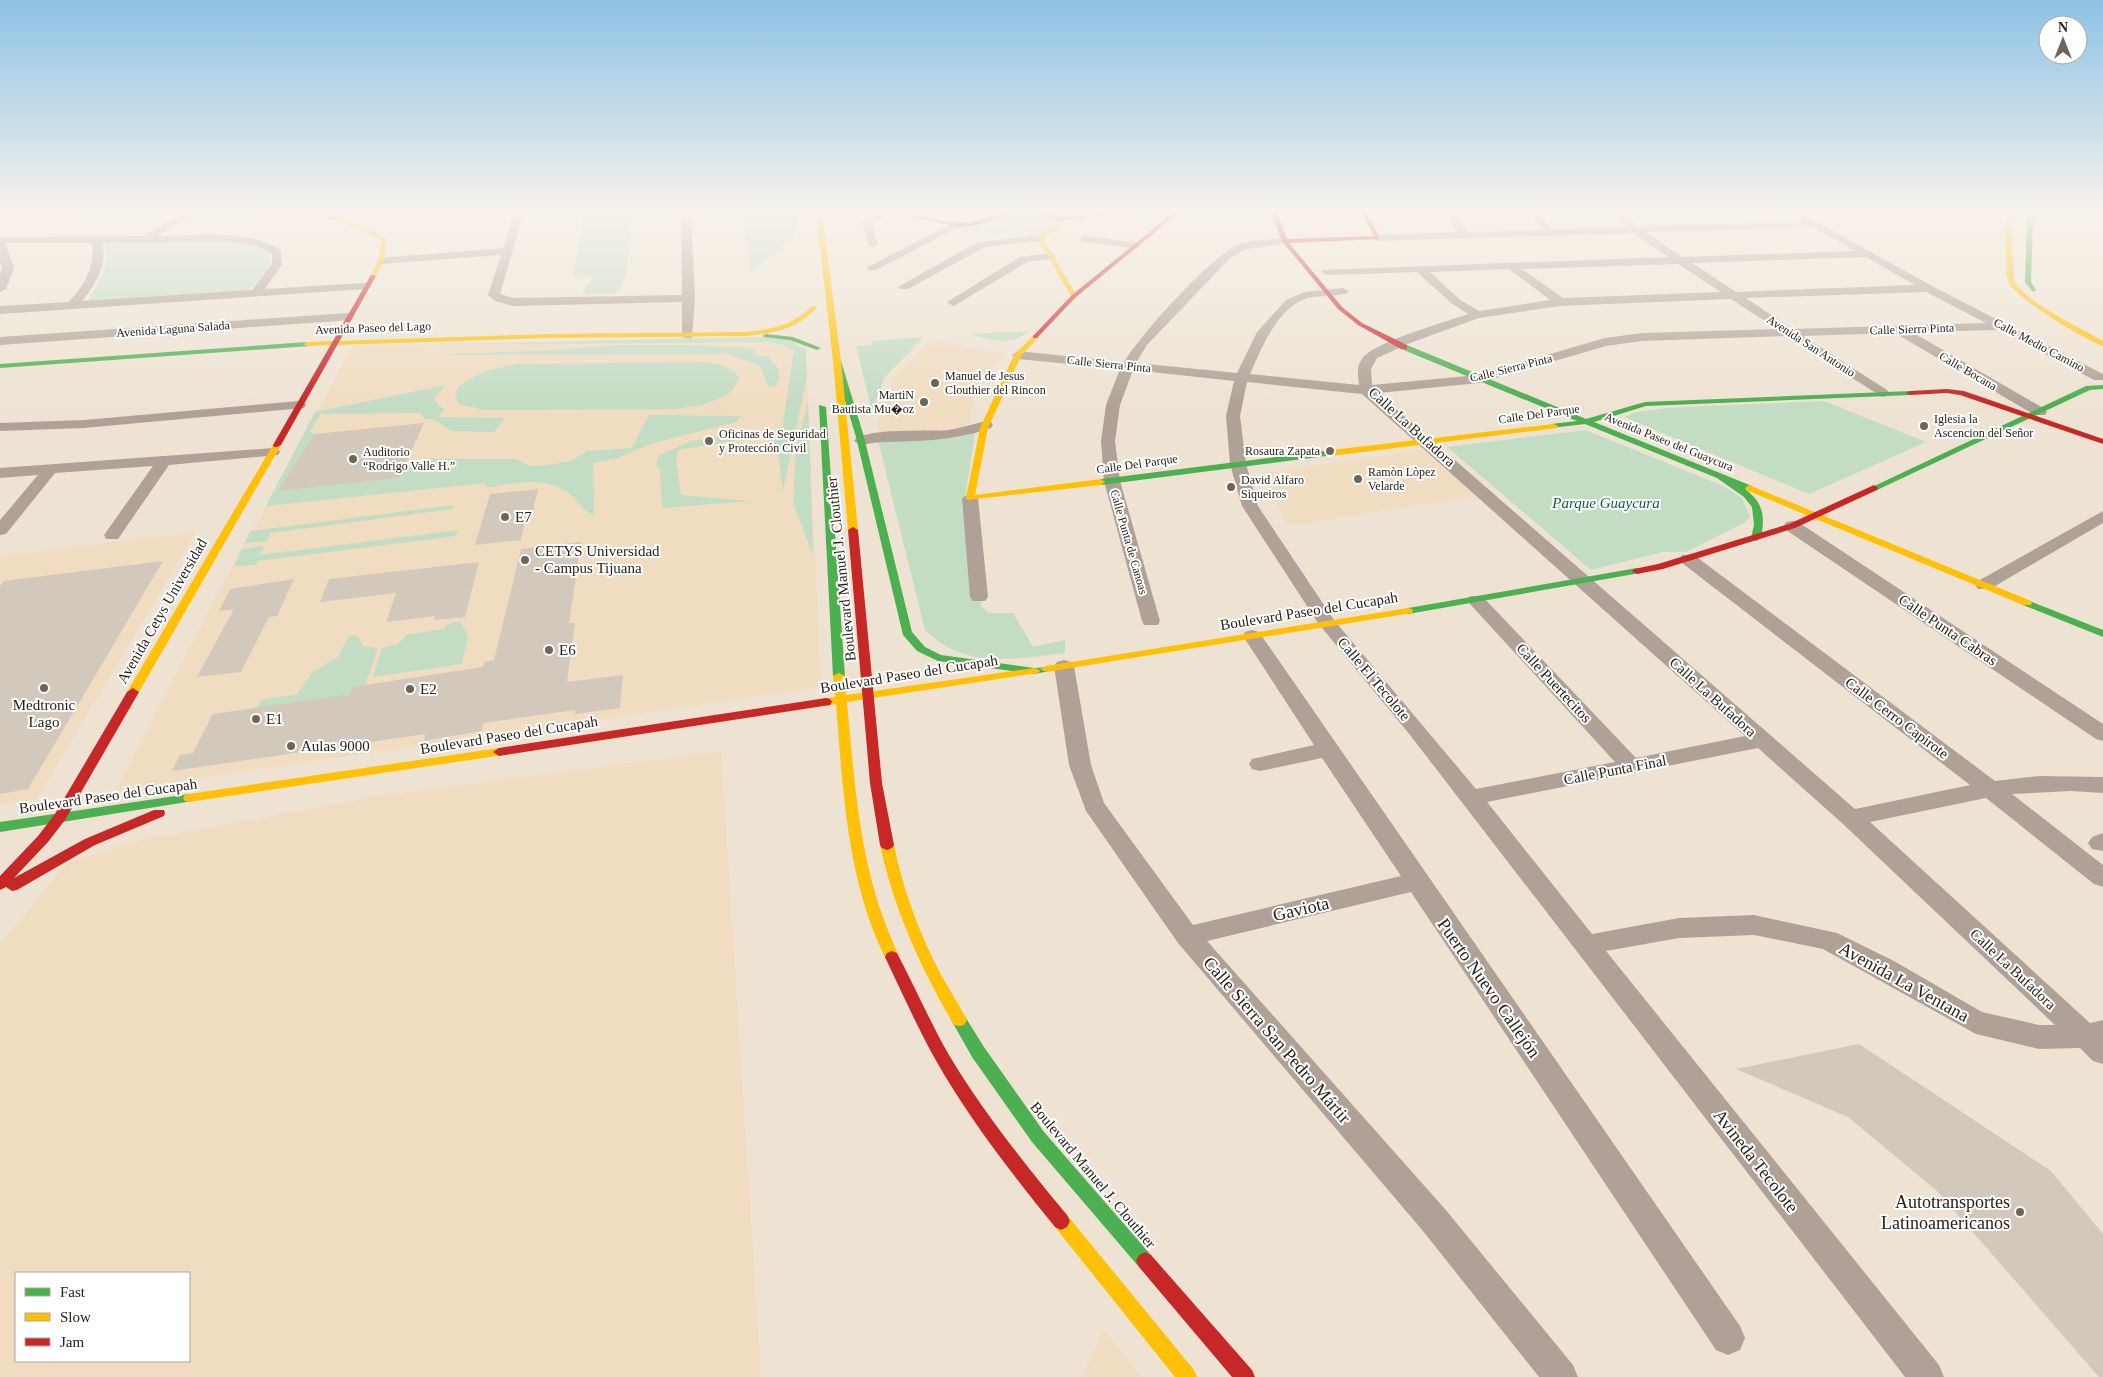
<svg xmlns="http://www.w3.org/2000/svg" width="2103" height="1377" font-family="Georgia,serif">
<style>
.built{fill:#f0dcc1;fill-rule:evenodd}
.green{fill:#c3dcc4}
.building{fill:#d2c9bc}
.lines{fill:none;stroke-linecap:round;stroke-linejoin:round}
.street{fill:#afa197;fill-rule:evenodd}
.fast{fill:#4caf50;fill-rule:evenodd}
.slow{fill:#ffc107;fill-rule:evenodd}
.jam{fill:#c62828;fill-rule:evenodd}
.poi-dot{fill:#6e6558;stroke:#fff;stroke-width:2}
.labels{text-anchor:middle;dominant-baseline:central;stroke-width:4;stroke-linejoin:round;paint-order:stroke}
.far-street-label{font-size:12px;fill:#292116;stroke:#fff}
.far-poi-label{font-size:12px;fill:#292116;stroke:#fff;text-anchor:start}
.street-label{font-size:15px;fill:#292116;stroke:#fff}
.park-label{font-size:15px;font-style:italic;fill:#0f5f3f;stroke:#fff}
.poi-label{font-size:15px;fill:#292116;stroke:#fff;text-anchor:start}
.near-street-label{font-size:18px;fill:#292116;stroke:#fff}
.near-poi-label{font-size:18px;fill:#292116;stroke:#fff;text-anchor:end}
</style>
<rect width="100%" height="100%" fill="#eee3d3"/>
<path class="built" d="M761 337 806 350 821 687 116 790 250 531 261 516 353 345Z
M931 339 1005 354 974 389 970 428 880 432 877 422 894 378Z
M1422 450 1476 496 1288 526 1262 473Z
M196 532 37 799 0 805V556Z
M721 751 761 1377H0V944L67 863 141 840 385 795ZM16 1273H189V1361H16Z
M1104 1330 1142 1377H1082Z"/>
<path class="green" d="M584 212H633L626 275 615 294H582L592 277H573Z
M742 212H796L799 217 794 237 751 273Z
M1009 212H1035L1060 224 1042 233 1014 231 995 236 948 228Z
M210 241C227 242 259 241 269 257L270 264 253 287 244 292 87 301C99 283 110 267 105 244L108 243Z
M1029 331C1010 348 991 339 967 334Z
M761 337 789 339 806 350 807 377 783 491 778 453 765 434 782 430 794 350 784 345 768 342 422 345Z
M924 337 885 377 872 411 856 346 872 345 871 341Z
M614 345H688L747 348 756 351 755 356H767C778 367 783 372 776 387L768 386 760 366 728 354 426 355 553 350Z
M702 362C716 364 732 365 740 379L728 395 702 405 676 409 485 410 459 404 455 396 457 389C474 373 496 367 519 364Z
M446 385 434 398 438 405 444 410 438 417 505 418 494 432 452 431 433 419H425L420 413 320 414 310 432 314 434 278 491 399 478 404 467 427 464 432 459H516L531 466H541L571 461 587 451 632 448 649 415 741 416 736 422 650 444 618 458 593 463 594 515C583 510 579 503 571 495 550 476 517 482 492 487H486L485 483 266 506 315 412Z
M1824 401 1926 442 1809 494 1624 417 1637 412 1667 408Z
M808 403 813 555 793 503 796 446Z
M1586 430 1723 486 1742 498 1750 517 1744 523 1686 552H1663L1591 570 1447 447Z
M740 433 743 439 679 450 676 460 681 495 750 501 662 508 660 469 656 464 659 455 692 441Z
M975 433 965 499 981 606 989 613H1013L1033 647 1065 640V653C1013 659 966 670 925 630L878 440 956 438Z
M454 505 453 509 271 533 267 541 245 543 250 531Z
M458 530 456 536 257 561 256 565 234 566 242 549 264 546 260 555Z
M460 621 468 636 462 664 373 677 382 648 398 644 406 635 443 629 448 624Z
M357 635 363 646 378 648 365 685 352 687 350 694 256 708 261 700 297 694 313 672 338 657 349 636Z"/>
<path class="building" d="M424 423 399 478 278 491 314 434Z
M538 489 532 515 526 516 521 540 475 545 490 494Z
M581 542 569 623H575L567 682 623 675 620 708 575 714V710L483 723 482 731 424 741 425 734 172 771 180 755 193 753 213 714 350 694 352 687 483 667 484 662 494 660 521 549Z
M163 561 28 789 0 794V586L4 581Z
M479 562 465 617 434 620 435 616 386 622 396 593 320 602 329 579Z
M294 579 277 616 269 617 241 672 197 677 234 609 219 611 230 589Z
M1859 1044 2051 1171 2103 1234V1377H2099L1937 1191 1848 1117 1736 1069Z"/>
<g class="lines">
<path class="street" d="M187 212H199L157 236C193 236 252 228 281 251L282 264 265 289 365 283 371 286 365 289 0 314V306L69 302C85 284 95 267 92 243H5L14 268 6 289 0 292V274L2 268 0 260V237L143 236ZM223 242C240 243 258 243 272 254V264L252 290 82 301C97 283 106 266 103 243Z
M514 212H524L500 294 513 298 682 295 681 212H691L695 298 692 338H684L682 335V302L513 306 495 301 488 295 501 255 381 264 376 261 381 258 503 248Z
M880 212H892L872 224 878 244 873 247 868 244 862 223Z
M928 212H940L928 220H920V216Z
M1445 212H1455L1467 232 1542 230 1528 212H1538L1552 229 1627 227 1613 212H1624L1638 227 1803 221 1799 218 1804 215 1932 286 2103 374V380H2094L1999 330 1912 332 2045 409 2047 412 2045 415H2035L1895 333 1803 336 1887 390 1889 393 1887 396 1882 397 1787 336 1642 341 1606 346 1479 383 1378 393 1855 809 1970 785 1682 563 1679 559 1682 555H1694L1995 781 2039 776 2103 777V793L2071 791 2012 794 2103 865V887L2094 884 1986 798 1870 822 2090 1023 2103 1020V1064L2093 1061 2080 1048 2039 1049 1976 1034 1823 949 1754 935 1679 938 1606 951 1939 1365 1944 1377H1905L1410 735 1318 623 1242 506 1230 464 1226 416 1234 381 1133 370 1120 405 1115 441 1120 481 1160 621 1158 625H1144L1142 621 1104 481 1101 441 1106 405 1120 369 1018 359 1012 355 1018 351 1124 362C1141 334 1211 256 1239 244 1252 239 1271 240 1285 238L1289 239V243L1247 249 1231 257 1147 345 1136 363 1237 373 1257 332 1286 300 1305 292 1343 288 1349 291 1347 293C1334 297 1320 295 1308 298 1278 306 1261 349 1250 374L1359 385C1358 376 1356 367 1362 359 1373 342 1446 322 1468 314L1451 303 1417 272 1327 275 1321 272 1323 270 1669 257 1633 233 1378 241 1373 238 1378 235 1457 232ZM1813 227 1855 251 1682 257 1646 232ZM1866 257 1915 285 1736 292 1692 263ZM1678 264 1721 292 1563 298 1522 269ZM1509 269 1550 300 1479 311 1459 299 1430 272ZM1926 292 1986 323 1792 329 1746 298ZM1731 299 1777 329 1642 333 1605 338 1478 375 1372 385 1371 369 1377 358 1410 343 1479 318 1560 306ZM1247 382 1362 394 1745 736 1636 758 1482 596H1470L1467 600 1470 604 1615 762 1476 789 1334 620 1258 506 1246 464 1240 416ZM1758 748 1843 824 2055 1025H2039L1982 1012 1894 961 1837 933 1754 915 1679 918 1592 934 1487 802Z
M957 221 961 222V226L876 270 872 271 866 268Z
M1040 235 1044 236V240L985 247 908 289H900L898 287 978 242Z
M1085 236 1137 243 1142 246 1137 249 1081 241V237Z
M1051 253 1056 256 1055 258 1027 262 957 304 953 306 947 302 1020 257Z
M347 313 351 314 353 317 351 320 0 345V337Z
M299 401 304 402 306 405 304 408 84 428 0 431V423L84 420Z
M986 421 991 422 993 425 991 428C966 437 941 440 915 441 896 442 880 441 861 445L854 441C864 427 929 432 948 430 961 428 973 424 986 421Z
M273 448 278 449 280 452 278 455 169 465 118 539H106L104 535 153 466 55 473 6 534 0 535V520L38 475 0 478V468Z
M970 493 978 498 988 597 985 601H973L970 597 962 498Z
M2103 511V523L1990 589H1978L1975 585 1978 581Z
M1792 521 1798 522 2103 724V741L2096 739 1786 530 1784 526 1786 522Z
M1252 630 1259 632 1740 1326 1745 1338 1740 1350 1728 1355 1716 1350 1411 892 1207 941 1445 1209 1573 1365 1578 1377H1539L1423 1231 1178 943 1086 811 1069 765 1054 666 1057 662 1064 660 1071 662 1074 666 1091 765 1104 803 1193 925 1401 876 1322 758 1260 771 1252 769 1249 764 1252 759 1314 745 1243 636 1245 632Z
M2103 833V851L2092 849 2088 843 2092 837Z"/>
<path class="fast" d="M2035 212H2041L2033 219 2031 282 2036 290 2033 292 2025 282 2027 219Z
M766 334 793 337 821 348 817 350 790 340 764 337 762 336Z
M307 342 311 344 310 346 0 368V364Z
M1401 345H1407L1586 419 1645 402 1910 391 1914 393 1910 395 1646 406 1594 422 1752 486V490H1746C1764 503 1765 518 1761 538L1756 541 1751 538 1754 525 1752 507 1744 497 1717 478 1585 424 1551 428V424L1577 421 1401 349Z
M834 359 841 361 864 437 912 632 925 647 941 655 1034 668 1050 667 1052 669 1050 671 1034 674 938 661 917 651 903 635 856 437 833 361Z
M2103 385V389L2090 390 1877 490H1871L1870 488 2086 386Z
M819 405 826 407 845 676 839 679 833 676Z
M1331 450 1334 451V455L1101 485 1097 482 1101 479Z
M1637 568 1642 571 1640 573 1408 614 1403 611 1408 608Z
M2027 600 2103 630V637L2023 605 2022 603Z
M189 794 193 795 195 798 193 801 0 832V822Z
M959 1014 964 1015 984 1047 1044 1132 1151 1255 1154 1261 1151 1267 1145 1270 1139 1267 1032 1142 972 1057 954 1025 951 1020 954 1015Z"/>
<path class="slow" d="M28 212H69L66 214 0 217V213Z
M288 212C323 212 356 220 386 238L384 261 375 277 370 276 378 261 381 240 360 229 338 221Z
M816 212H822L841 361 858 530 853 533 848 530 833 361Z
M2014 212H2020L2011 222 2014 281C2032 307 2076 325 2103 341V346C2085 340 2013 297 2008 281 2004 269 2006 236 2005 222Z
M1058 217 1063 224 1059 229 1042 237 1077 296 1074 298 1071 296 1036 236 1057 224 1055 219Z
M812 306 817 307C799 329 774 333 747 336L548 338 307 346 303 344 307 342 548 334 747 332C772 329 794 325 812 306Z
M1033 336 1039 337 1021 356 988 428 975 495 1101 479 1105 482 1101 485 967 500 966 498 980 428 1014 355Z
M1554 424 1558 426 1557 428 1331 456 1327 453 1331 450Z
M274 443H277L281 445 139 692 137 695H129L127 692Z
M1749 485 2031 601 2032 603 2031 605H2023L1746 490 1745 488Z
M1408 608 1412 609 1413 611 1412 613 1046 672 1040 669 1046 666Z
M1034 668 1038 669 1040 671 1038 673 847 702C853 765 857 828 874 889 880 912 890 935 899 957L897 961 892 963 887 961C847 883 843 790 836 704L826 706 820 702 822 699 835 697 833 676 839 673 845 676 846 695Z
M499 748 503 749 505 752 503 755 189 802 185 801 183 798 185 795 189 794Z
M887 840 892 842 894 845C902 884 915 922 933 959 943 980 956 999 967 1020L964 1025 959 1026 954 1025C921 968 894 910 880 845L882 842Z
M1061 1212 1067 1215 1194 1370 1197 1377H1175L1055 1227 1052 1221 1055 1215Z"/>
<path class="jam" d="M890 212C914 212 936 222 959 223 978 224 994 212 1012 212L981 224 959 227Z
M1032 212H1041L1058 217 1114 212H1135L1058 221Z
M1174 212H1180L1076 297 1037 338H1033V336L1072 295Z
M1271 212H1277L1287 239 1374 236 1361 212H1367L1380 239 1289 243 1342 307 1362 323 1407 345V349H1401L1358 325 1338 309 1282 241Z
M371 275 376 276 281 445 277 447H274L273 445Z
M1947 389 1964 391 2103 439V444L1960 395 1947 393 1910 395 1906 393 1910 391Z
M1874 485 1878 488 1877 490 1795 528 1663 569 1637 574 1632 571 1634 569 1658 564 1789 524Z
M853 527 858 530 882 783 894 845 892 848 887 850 882 848 880 845 870 783 848 530Z
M133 688 139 692 65 820 48 842 14 878 85 839 154 810H164L165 813 164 816 95 845 17 890 12 891 6 887 0 890V876L38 836 55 814 127 692Z
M826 698 830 699 832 702 830 705 499 756 493 752 499 748Z
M892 951 897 953C915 987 930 1022 949 1055 983 1112 1025 1164 1067 1215L1070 1221 1067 1227 1061 1230 1055 1227C1016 1179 977 1129 945 1076 922 1038 904 997 885 957L887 953Z
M1145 1252 1151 1255 1252 1370 1255 1377H1232L1139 1267 1136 1261 1139 1255Z"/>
</g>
<linearGradient id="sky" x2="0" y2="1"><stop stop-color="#8dc2e6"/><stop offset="0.52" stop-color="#f7f2eb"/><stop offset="1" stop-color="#f7f2eb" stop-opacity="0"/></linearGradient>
<rect width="2103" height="405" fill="url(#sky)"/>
<g class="poi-dot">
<circle cx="935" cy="383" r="5"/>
<circle cx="924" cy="402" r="5"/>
<circle cx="1924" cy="426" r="5"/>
<circle cx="709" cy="441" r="5"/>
<circle cx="1330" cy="451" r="5"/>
<circle cx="353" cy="459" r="5"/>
<circle cx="1358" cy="479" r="5"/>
<circle cx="1231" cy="487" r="5"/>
<circle cx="505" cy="517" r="5"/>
<circle cx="525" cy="560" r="5"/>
<circle cx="549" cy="650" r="5"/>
<circle cx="44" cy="688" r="5"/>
<circle cx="410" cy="689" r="5"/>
<circle cx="256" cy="719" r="5"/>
<circle cx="291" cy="746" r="5"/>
<circle cx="2020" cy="1212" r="5"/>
</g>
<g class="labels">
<g class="far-street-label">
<text transform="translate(373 328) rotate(-2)">Avenida Paseo del Lago</text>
<text transform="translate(173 329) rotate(-4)">Avenida Laguna Salada</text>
<text transform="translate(1912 329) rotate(-2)">Calle Sierra Pinta</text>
<text transform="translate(2039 345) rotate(28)">Calle Medio Camino</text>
<text transform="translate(1811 346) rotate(33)">Avenida San Antonio</text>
<text transform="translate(1109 364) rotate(6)">Calle Sierra Pinta</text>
<text transform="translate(1511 368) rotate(-14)">Calle Sierra Pinta</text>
<text transform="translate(1968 371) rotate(30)">Calle Bocana</text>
<text transform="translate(1539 414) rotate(-8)">Calle Del Parque</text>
<text transform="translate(1669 442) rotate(22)">Avenida Paseo del Guaycura</text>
<text transform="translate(1137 464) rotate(-8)">Calle Del Parque</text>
<text transform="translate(1129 542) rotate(74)">Calle Punta de Canoas</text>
</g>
<g class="far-poi-label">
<text x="945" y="376">Manuel de Jesus<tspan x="945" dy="14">Clouthier del Rincon</tspan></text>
<text x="914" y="395" text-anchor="end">MartiN<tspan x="914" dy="14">Bautista Mu�oz</tspan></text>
<text x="1934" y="419">Iglesia la<tspan x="1934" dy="14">Ascencion del Señor</tspan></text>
<text x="719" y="434">Oficinas de Seguridad<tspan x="719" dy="14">y Protección Civil</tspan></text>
<text x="1320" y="451" text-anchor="end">Rosaura Zapata</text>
<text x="363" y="452">Auditorio<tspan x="363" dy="14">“Rodrigo Valle H.”</tspan></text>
<text x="1368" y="472">Ramòn Lòpez<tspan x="1368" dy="14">Velarde</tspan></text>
<text x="1241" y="480">David Alfaro<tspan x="1241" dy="14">Siqueiros</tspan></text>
</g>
<g class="street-label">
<text transform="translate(1412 427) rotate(42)">Calle La Bufadora</text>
<text transform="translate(841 569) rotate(-96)">Boulevard Manuel J. Clouthier</text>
<text transform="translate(162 611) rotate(-60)">Avenida Cetys Universidad</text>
<text transform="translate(1309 611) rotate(-9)">Boulevard Paseo del Cucapah</text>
<text transform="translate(1948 630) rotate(34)">Calle Punta Cabras</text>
<text transform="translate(909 674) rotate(-9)">Boulevard Paseo del Cucapah</text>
<text transform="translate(1374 679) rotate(50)">Calle El Tecolote</text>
<text transform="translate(1554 683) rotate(47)">Calle Puertecitos</text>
<text transform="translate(1713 697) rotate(42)">Calle La Bufadora</text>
<text transform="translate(1897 718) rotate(37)">Calle Cerro Capirote</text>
<text transform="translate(509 735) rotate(-9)">Boulevard Paseo del Cucapah</text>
<text transform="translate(1615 770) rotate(-11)">Calle Punta Final</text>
<text transform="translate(108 796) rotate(-8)">Boulevard Paseo del Cucapah</text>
<text transform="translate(2013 969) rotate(43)">Calle La Bufadora</text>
<text transform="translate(1093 1175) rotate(50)">Boulevard Manuel J. Clouthier</text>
</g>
<g class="park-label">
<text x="1606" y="503">Parque Guaycura</text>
</g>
<g class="poi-label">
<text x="515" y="517">E7</text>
<text x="535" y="551">CETYS Universidad<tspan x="535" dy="17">- Campus Tijuana</tspan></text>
<text x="559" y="650">E6</text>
<text x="420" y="689">E2</text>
<text x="44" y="705" text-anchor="middle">Medtronic<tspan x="44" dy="17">Lago</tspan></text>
<text x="266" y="719">E1</text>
<text x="301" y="746">Aulas 9000</text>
</g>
<g class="near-street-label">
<text transform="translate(1301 909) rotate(-13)">Gaviota</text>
<text transform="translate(1904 982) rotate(29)">Avenida La Ventana</text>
<text transform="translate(1489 988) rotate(55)">Puerto Nuevo Callejón</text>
<text transform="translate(1277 1040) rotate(49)">Calle Sierra San Pedro Mártir</text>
<text transform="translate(1756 1161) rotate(52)">Avineda Tecolote</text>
</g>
<g class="near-poi-label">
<text x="2010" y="1202">Autotransportes<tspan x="2010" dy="21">Latinoamericanos</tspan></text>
</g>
</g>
<rect x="15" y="1272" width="175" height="90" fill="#ffffff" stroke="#a9a6a2"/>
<rect x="25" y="1288" width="25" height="8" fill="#4caf50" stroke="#a9a6a2"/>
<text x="60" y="1297" font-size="15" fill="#292116">Fast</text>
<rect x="25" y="1313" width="25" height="8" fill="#ffc107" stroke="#a9a6a2"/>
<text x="60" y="1322" font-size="15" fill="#292116">Slow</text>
<rect x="25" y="1338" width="25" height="8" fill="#c62828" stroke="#a9a6a2"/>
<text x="60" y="1347" font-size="15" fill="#292116">Jam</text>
<g transform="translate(2063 40)"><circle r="24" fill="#ffffff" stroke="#a9a6a2"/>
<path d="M0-4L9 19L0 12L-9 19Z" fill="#6e6558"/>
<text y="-8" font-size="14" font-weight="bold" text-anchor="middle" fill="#292116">N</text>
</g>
</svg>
